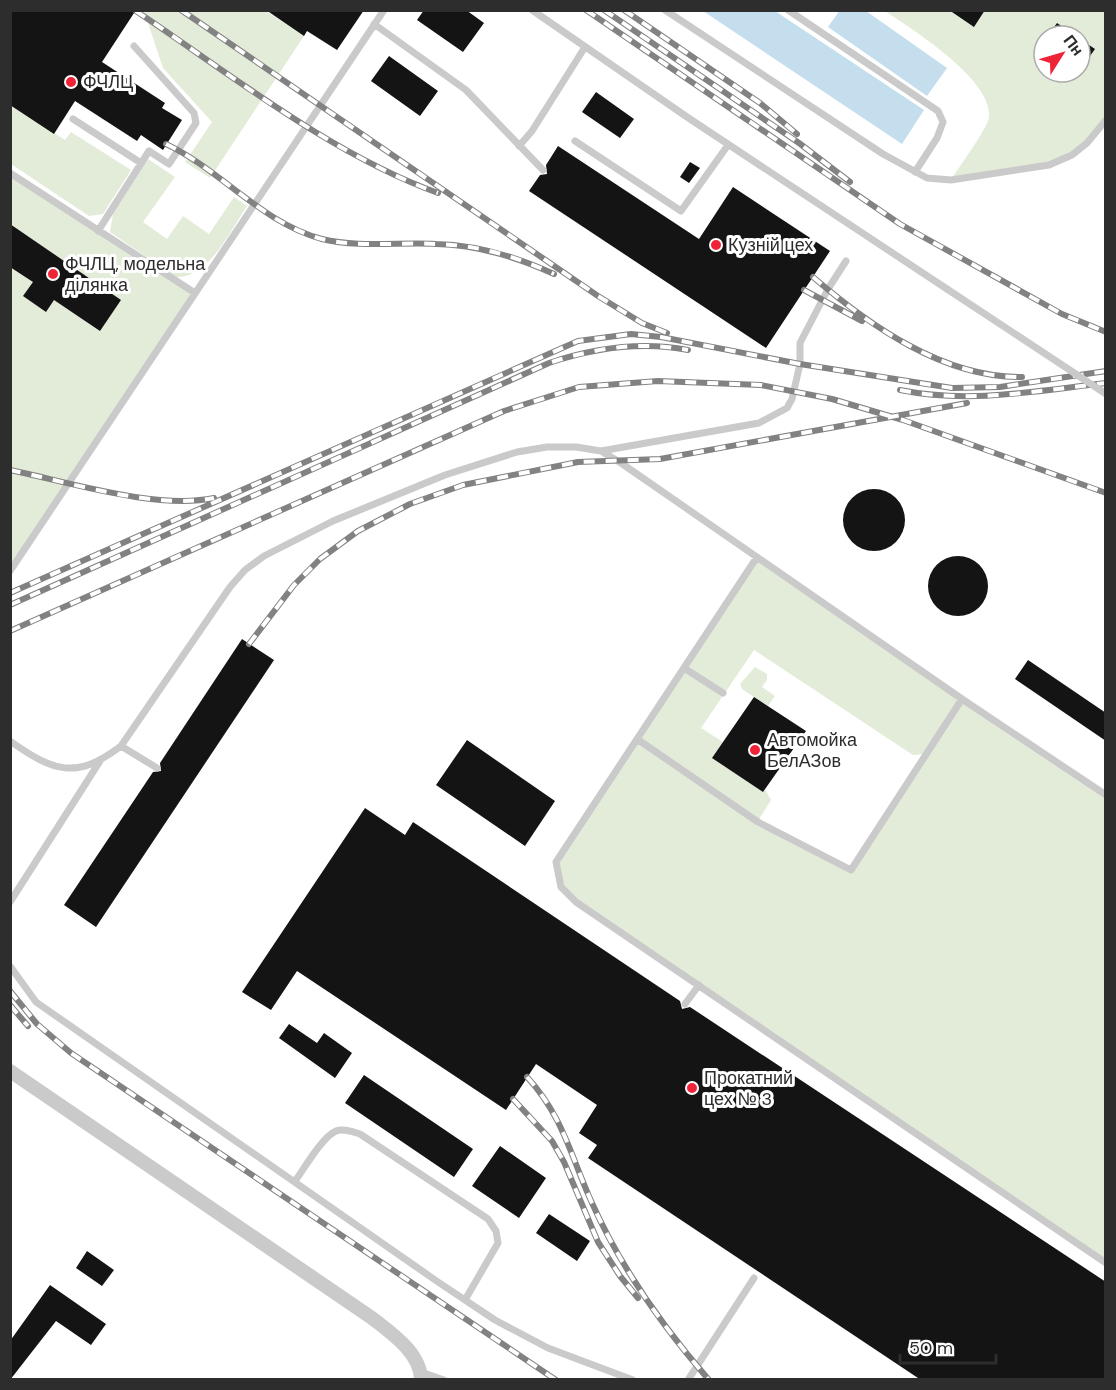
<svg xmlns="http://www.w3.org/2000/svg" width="1116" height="1390" font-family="'DM Sans',sans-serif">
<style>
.green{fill:#e3ecd9;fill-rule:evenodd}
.water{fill:#c4deed}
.building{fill:#141414}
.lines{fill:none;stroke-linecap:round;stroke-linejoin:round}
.service{stroke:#cacaca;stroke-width:7}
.minor{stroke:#cacaca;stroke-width:14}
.rail-casing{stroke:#828282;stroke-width:6}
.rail{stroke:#fff;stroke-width:4;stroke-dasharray:11;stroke-linecap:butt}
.service-bridge{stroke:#cacaca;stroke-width:7}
.poi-dot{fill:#ef2337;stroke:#fff;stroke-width:2}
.labels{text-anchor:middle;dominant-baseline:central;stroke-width:6;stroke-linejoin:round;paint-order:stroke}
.poi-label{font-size:18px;fill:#2d2d2d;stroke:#fff;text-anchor:start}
</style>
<rect width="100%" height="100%" fill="#fff"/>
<path class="green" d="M144 11H266L304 36 210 178 185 162 212 122 163 68Z
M885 11H1105V125L1087 143 1049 165 951 180C958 168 988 128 989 117 993 80 912 29 885 11ZM1044 36H1080V72H1044Z
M10 105 65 140 71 132 131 170 103 214 89 216 11 164Z
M148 159 175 177 143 222 167 239 183 216 209 234 234 197 247 206C231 230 208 279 176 277L110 232 113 214Z
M11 172 195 293 11 571Z
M757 557 1105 795V1260L576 902 561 887 556 862ZM754 650 913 755 926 754 851 870 758 821 771 800 765 789 763 792 713 757 723 742 701 728Z
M755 667 767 674V680L762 687 775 696 768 706 742 689 740 684Z"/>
<path class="water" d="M840 10 866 11 947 68 927 96 828 27Z
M703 11H775L924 110 902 144Z"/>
<path class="building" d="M10 10H136L102 62 165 103 162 108 182 120 163 150 141 135 137 141 75 101 54 134 10 105Z
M266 10H364L337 50 307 31 304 36Z
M424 10H466L484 23 463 52 417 20Z
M949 10H985L974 27Z
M1057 23 1076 36H1048Z
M1080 39 1095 49 1080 70Z
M389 56 438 91 420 116 371 81Z
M596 92 634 119 620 138 582 112Z
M558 146 699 239 733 187 830 251 766 348 529 191 540 175 547 174 546 165Z
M690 162 700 168 689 183 680 177Z
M10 224 121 300 100 331 54 300 46 312 23 296 33 282 10 267Z
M843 520a31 31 0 1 1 62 0a31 31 0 1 1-62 0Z
M928 586a30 30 0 1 1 60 0a30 30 0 1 1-60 0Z
M242 639 274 660 96 927 64 905 153 772 161 771 160 763Z
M1028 660 1106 713V741L1015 679Z
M754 697 806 731 763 792 712 758Z
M467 740 555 801 525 846 436 785Z
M365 808 405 835 413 822 680 1001 682 1009 690 1007 1106 1282V1380H921L588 1158 597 1145 579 1133 597 1105 536 1064 506 1110 297 971 271 1010 242 992Z
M289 1024 317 1043 324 1033 352 1053 335 1078 279 1038Z
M364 1075 473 1149 454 1177 345 1103Z
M500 1146 546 1178 519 1218 472 1186Z
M549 1214 590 1241 577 1261 536 1233Z
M87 1251 114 1270 102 1286 76 1268Z
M50 1285 106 1324 91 1345 56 1321 10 1380V1341Z"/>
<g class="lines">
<path class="service" d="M532 10 687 117 947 289
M665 10 883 154 927 178 951 180 1049 165 1072 155 1087 143 1106 120
M788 10 938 111 943 122 937 138 915 172
M374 24 466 90 543 170
M73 119 141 163
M575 141 681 211 728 145
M519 146 532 131 585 47
M10 173 195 293
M98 231 149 151 169 164 196 123 194 113 134 46
M601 451 759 423 787 408 792 399 800 364V343L828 289 846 261
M757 557 556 862 561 887 576 902 1106 1263
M10 571 384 10
M684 668 723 693
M637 739 758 822 851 870 962 699
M10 741C54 772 76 780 121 746L230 587 245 570 264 556 333 521 445 475 517 452 547 447H576L601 451 621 463 962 699 1106 795
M121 746 157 768
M10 902 100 761
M10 966 36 1002 438 1282 495 1320 548 1348 633 1380
M685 1004 699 985
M295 1181C304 1169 322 1137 336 1131 343 1128 353 1132 360 1134L488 1219 496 1231 498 1243 465 1300
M421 1372 444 1380
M688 1380 754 1278"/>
<path class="minor" d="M10 1071 372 1318C391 1333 421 1353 421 1380"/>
<g class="rail-casing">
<path id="rail" d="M181 10 598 296 642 323 667 333
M586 10 900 224 1062 314 1106 332
M604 10 799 143 850 182
M624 10 760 103 797 134
M136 11C229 73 332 155 438 193
M166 144C221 170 262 223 322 239 358 248 399 242 436 244 478 245 515 256 554 274
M813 277C870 326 944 378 1022 377
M804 290 862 321
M900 390C969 404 1036 391 1106 383
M10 470C68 482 157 510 214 498
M10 593 578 341 631 334 661 337 800 364 952 388 1000 387 1106 371
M10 605 549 363C594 348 640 341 688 350
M10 631 504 411 579 387 658 381 761 385 832 399 903 420 1106 493
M249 644 294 585 320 559 358 531 410 504 463 485 578 462 660 459 967 403
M10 991 37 1024 71 1053 556 1380
M10 1005 28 1026
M527 1077C563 1116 571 1157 592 1203 621 1268 663 1327 709 1380
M513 1099 552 1141 564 1162 598 1242 620 1276 638 1298"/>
</g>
<use href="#rail" class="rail"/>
<path class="service-bridge" d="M947 289 1106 394"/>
</g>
<g class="poi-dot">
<circle cx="71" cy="82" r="6"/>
<circle cx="716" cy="245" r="6"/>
<circle cx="53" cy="274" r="6"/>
<circle cx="755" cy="750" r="6"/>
<circle cx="692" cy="1088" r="6"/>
</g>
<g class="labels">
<g class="poi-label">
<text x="83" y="82">ФЧЛЦ</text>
<text x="728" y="245">Кузній цех</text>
<text x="65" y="264">ФЧЛЦ, модельна<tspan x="65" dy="21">ділянка</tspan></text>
<text x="767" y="740">Автомойка<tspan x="767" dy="21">БелАЗов</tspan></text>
<text x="704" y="1078">Прокатний<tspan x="704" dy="21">цех № 3</tspan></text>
</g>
</g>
<rect width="1116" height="1390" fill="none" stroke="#2d2d2d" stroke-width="24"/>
<g transform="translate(1062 54) rotate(53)"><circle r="28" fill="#ffffff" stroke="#ababab" stroke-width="1.5"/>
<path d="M0-4.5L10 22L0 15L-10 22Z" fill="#ef2337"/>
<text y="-9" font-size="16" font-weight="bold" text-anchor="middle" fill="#2d2d2d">Пн</text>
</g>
<path d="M900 1354v9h96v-9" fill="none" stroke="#2d2d2d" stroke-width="3"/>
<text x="909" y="1354" font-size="18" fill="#2d2d2d" stroke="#ffffff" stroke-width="4.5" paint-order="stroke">50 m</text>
</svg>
